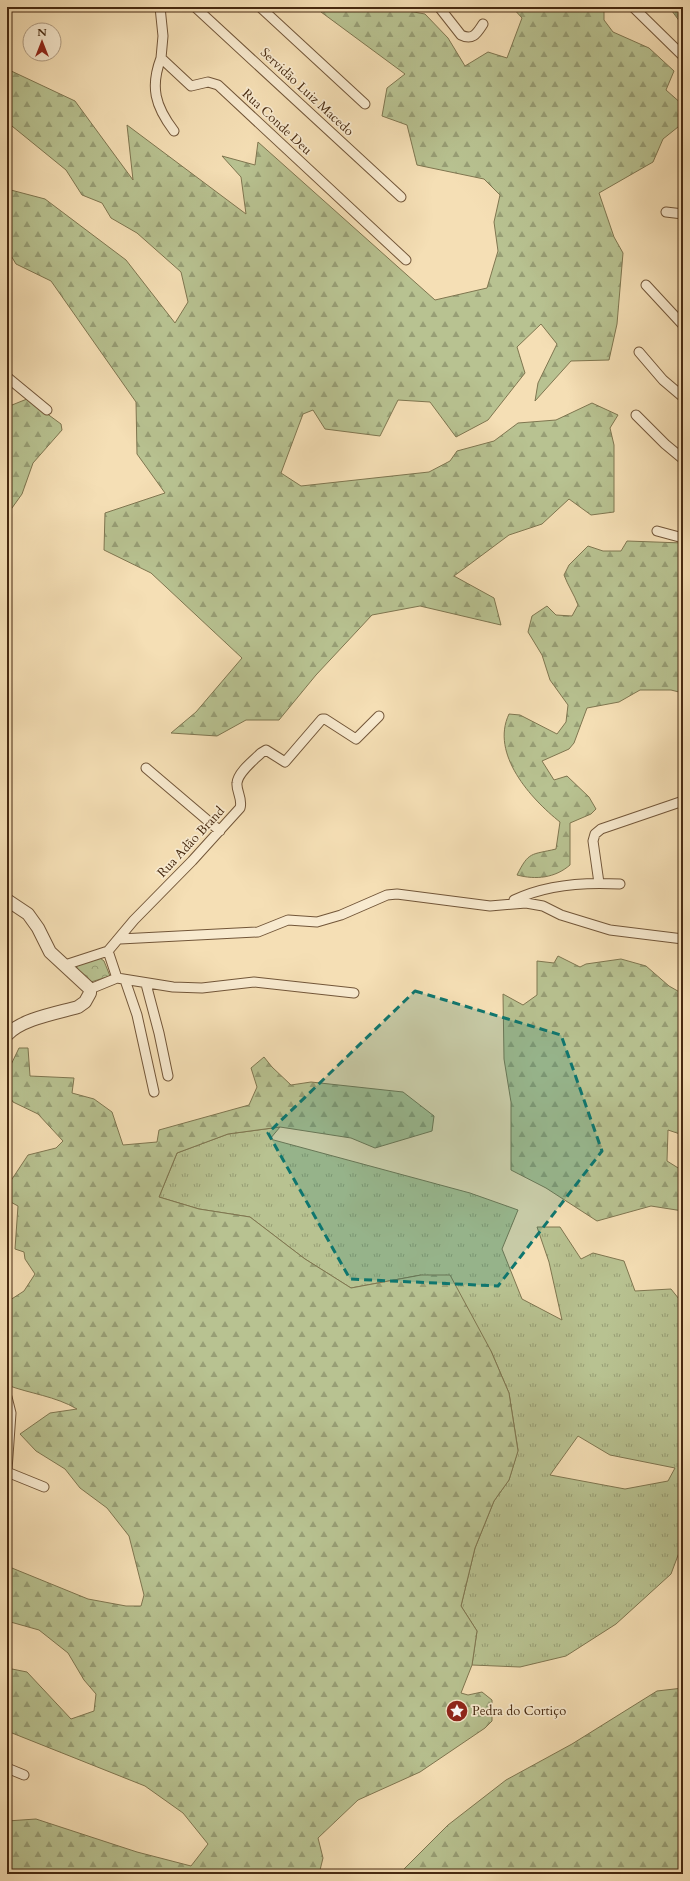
<svg xmlns="http://www.w3.org/2000/svg" width="690" height="1881" font-family="Cardo,serif">
<style>
.grass{fill:url(#grass-tufts);stroke:#7f7650;fill-rule:evenodd}
.forest{fill:url(#forest-firs);stroke:#7f7650}
.park{fill:url(#park-crowns);stroke:#7f7650}
.lines{fill:none;stroke-linecap:round;stroke-linejoin:round}
.minor-casing{stroke:#725639;stroke-width:11}
.tertiary-casing{stroke:#725639;stroke-width:14}
.minor{stroke:#f8eacf;stroke-width:9}
.tertiary{stroke:#f8eacf;stroke-width:12}
.marked{fill:#0f766e;fill-opacity:0.2;stroke:#0f766e;stroke-width:3;stroke-dasharray:8 5;stroke-linejoin:round}
.labels{text-anchor:middle;dominant-baseline:central;stroke-width:3.5;stroke-linejoin:round;paint-order:stroke}
.street-label{font-size:13px;fill:#462910;stroke:#f8eacf}
.poi-label{font-size:13px;fill:#462910;stroke:#f8eacf;text-anchor:start}
</style>
<defs>
<pattern id="grass-tufts" width="24" height="20" patternUnits="userSpaceOnUse"><rect width="24" height="20" fill="#b8c291"/><path d="M3 7l-1-3M5 7V3M7 7l1-3M15 17l-1-3M17 17v-4M19 17l1-3" fill="none" stroke="#979e75"/></pattern>
<pattern id="forest-firs" width="22" height="20" patternUnits="userSpaceOnUse"><rect width="22" height="20" fill="#b8c291"/><path d="M5 1l3.5 6h-7zM16 11l3.5 6h-7z" fill="#979e75"/></pattern>
<pattern id="park-crowns" width="20" height="18" patternUnits="userSpaceOnUse"><rect width="20" height="18" fill="#b8c291"/><path d="M2 6a3 3 0 1 1 6 0M12 15a3 3 0 1 1 6 0" fill="none" stroke="#979e75"/></pattern>
</defs>
<rect width="100%" height="100%" fill="#f5dfb5"/>
<filter id="stains"><feTurbulence type="fractalNoise" baseFrequency=".005" numOctaves="4"/><feColorMatrix values="0 0 0 0 .2 0 0 0 0 .09 0 0 0 0 .02 0 0 0 .5 -.17"/></filter>
<radialGradient id="worn" r=".72"><stop offset=".6" stop-color="#630" stop-opacity="0"/><stop offset="1" stop-color="#630" stop-opacity=".3"/></radialGradient>
<path class="grass" d="M280 1127 270 1139 470 1193 518 1210 502 1249 522 1299 562 1320 549 1262 537 1227H560L581 1259 593 1253 624 1261 635 1291 671 1289 683 1304V1547L680 1550 671 1574 616 1624 566 1656 520 1667 472 1665 477 1631 461 1606 475 1548 494 1501 509 1480 518 1450 509 1393 491 1351 421 1275 351 1288 305 1259 250 1217 199 1209 159 1197 177 1153 228 1134ZM578 1436 610 1455 675 1468 668 1481 625 1489 550 1475Z"/>
<path class="forest" d="M323 7H394L397 9 425 14 448 38 465 66 488 52 507 58 522 18 512 7H604V20L613 32 649 48 674 71 666 90 683 105V123L663 139 653 162 599 193 614 237 623 253 617 324 609 360 571 361 535 401 538 383 557 344 541 324 517 347 525 373 488 420 456 437 430 402 398 400 380 436 325 429 313 410 303 414 281 473 301 486 429 472 450 461 457 451 494 441 518 423 556 420 592 403 618 415 610 428 614 445V512L591 515 569 499 542 524 509 535 454 576 494 598 501 625 420 606 372 615 316 675 279 720H246L217 736 171 733 196 712 242 658 151 573 104 550 105 513 165 493 137 454 136 402 51 281 16 264 7 249V189L45 199 126 260 175 323 188 302 181 272 137 233 111 218 102 203 82 195 66 170 7 122V69L75 101 133 180 127 125 246 214 241 177 222 156 255 165 258 142 435 300 487 288 498 251 494 222 500 195 484 179 417 165 407 125 382 116 387 88 405 74 321 12Z
M669 7H683V26Z
M27 399 61 424 62 430 33 463 22 494 7 515V407Z
M627 541 683 543V693L671 690H640L619 702 587 708 574 743 569 749 542 761 554 780 567 776 589 797 596 809 591 814 570 823V865C555 878 536 880 517 875 529 851 531 855 556 849L560 822C531 799 490 754 509 714L520 715 557 734 566 722 568 705 550 680 542 655 528 632 532 616 547 606 556 615 572 616 578 605C574 594 568 586 564 575L569 565 588 546 603 551H621Z
M558 956 580 967 586 964 621 959 646 966 669 986 683 994V1135L668 1130 667 1161 683 1171V1211L651 1206 597 1221 546 1188 511 1170V1102L504 1059 503 994 523 1005 537 995V961L554 963Z
M19 1048H28L30 1076 74 1078 72 1093 94 1099 112 1112 123 1145 157 1142 159 1130 249 1105 257 1087 251 1068 264 1057 272 1067 291 1085 311 1082 403 1092 434 1116 432 1131 375 1148 351 1138 280 1127 228 1134 177 1153 159 1197 199 1209 250 1217 305 1259 351 1288 421 1275H450L491 1351 509 1393 518 1451 509 1480 494 1501 475 1548 461 1606 477 1631 472 1665 461 1693 468 1695 482 1692 492 1700V1721L485 1728 420 1772 358 1800 318 1838 323 1858 319 1874H17L7 1867V1821L36 1819 137 1852 191 1866 208 1844 183 1813 145 1786 7 1731V1668L27 1672 71 1719 94 1711 96 1694 84 1680 68 1653 39 1630 7 1621V1566L88 1599 126 1606H141L144 1595 129 1536 107 1508 80 1488 65 1469 36 1451 20 1434 50 1413 77 1409C55 1396 31 1394 7 1385V1302L24 1291 35 1274 25 1259 24 1252 15 1249 18 1206 7 1200 8 1185 28 1155 56 1148 63 1141 38 1114 13 1102 7 1092V1073Z
M683 1688V1874H399L448 1825 506 1780 572 1744 657 1691Z"/>
<path class="park" d="M100 958 104 961 110 976 91 982 77 969 76 966Z"/>
<g class="lines">
<g class="minor-casing">
<path id="minor" d="M160 7 163 36 161 58 191 86 208 82 218 85 406 260
M195 7 401 197
M260 7 365 104
M439 7 461 35C473 41 477 33 483 24
M633 7 683 56
M161 58C150 87 155 106 174 131
M666 212 683 214
M646 285 683 325
M639 352 663 380 683 397
M7 377 47 410
M636 415 665 444 683 459
M657 531 683 538
M146 768 220 831
M599 883 593 841 595 834 601 829 683 801
M514 900C545 885 586 882 620 884
M120 939 258 932 288 920 317 922 341 915 387 895 397 894 490 906 526 903 543 906 561 915 610 930 683 939
M108 951 117 978
M65 965 108 951 134 920 192 861 240 808C243 799 236 791 237 783 238 772 254 760 261 753L266 750 285 762 322 719H325L356 739 379 716
M117 978 173 987 202 988 254 982 354 993
M125 980 137 1015 154 1092
M146 984 159 1033 168 1076
M90 989 117 978
M7 1397 11 1413 7 1470
M7 1472 44 1487
M7 1768 24 1775"/>
</g>
<g class="tertiary-casing">
<path id="tertiary" d="M7 900 28 914 38 928 50 952 90 989V993L85 1002 78 1007C57 1013 21 1019 7 1035"/>
</g>
<use href="#minor" class="minor"/>
<use href="#tertiary" class="tertiary"/>
</g>
<path class="marked" d="M415 991 561 1035 602 1151 498 1286 350 1279 268 1133Z"/>
<defs>
<g id="sight-disc" transform="scale(1.15)"><circle r="9.5" fill="#8f2418" stroke="#f8eacf"/><path d="M0-6L1.8-2.2L6-1.7L2.9 1.2L3.7 5.4L0 3.3L-3.7 5.4L-2.9 1.2L-6-1.7L-1.8-2.2Z" fill="#fff"/></g>
</defs>
<g fill-rule="evenodd">
<use href="#sight-disc" x="457" y="1711"/>
</g>
<g class="labels">
<g class="street-label">
<text transform="translate(307 92) rotate(43)">Servidão Luiz Macedo</text>
<text transform="translate(277 122) rotate(43)">Rua Conde Deu</text>
<text transform="translate(191 842) rotate(-47)">Rua Adão Brand</text>
</g>
<g class="poi-label">
<text x="472" y="1711">Pedra do Cortiço</text>
</g>
</g>
<rect width="690" height="1881" fill="none" stroke="#f5dfb5" stroke-width="24"/>
<rect x="8" y="8" width="674" height="1865" fill="none" stroke="#462910" stroke-width="2"/>
<rect x="12" y="12" width="666" height="1857" fill="none" stroke="#462910"/>
<g transform="translate(42 42)"><circle r="19" fill="#f8eacf" stroke="#b19d83"/>
<path d="M0-3L7 15L0 10L-7 15Z" fill="#8f2418"/>
<text y="-6" font-size="11" font-weight="bold" text-anchor="middle" fill="#462910">N</text>
</g>
<rect width="100%" height="100%" filter="url(#stains)"/>
<rect width="100%" height="100%" fill="url(#worn)"/>
</svg>
